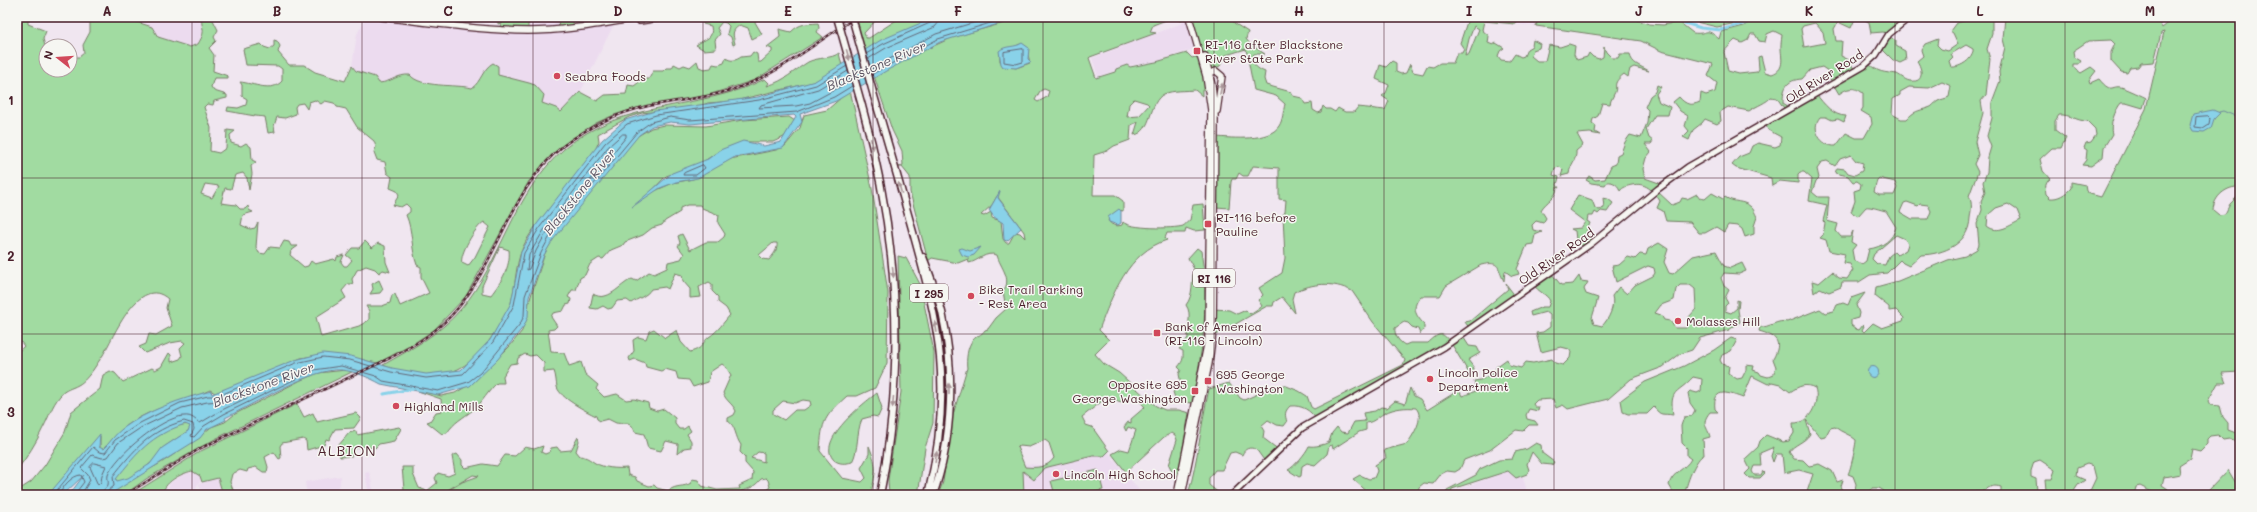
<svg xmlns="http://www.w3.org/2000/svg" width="2257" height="512" font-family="Mali,sans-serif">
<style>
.built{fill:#ecdbef}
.green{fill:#a1dba1;stroke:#767d66;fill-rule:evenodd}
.water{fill:#89d2e9;stroke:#708a9d;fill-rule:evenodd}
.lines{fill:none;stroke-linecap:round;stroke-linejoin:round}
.shore{stroke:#636777;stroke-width:1}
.stream{stroke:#708a9d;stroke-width:1}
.canal{stroke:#89d2e9;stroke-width:3}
.secondary-casing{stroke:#4a1f2b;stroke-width:8}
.primary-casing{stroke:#4a1f2b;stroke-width:8}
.highway-casing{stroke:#4a1f2b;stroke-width:9}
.secondary{stroke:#f6f6f2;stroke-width:5}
.primary{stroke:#f6f6f2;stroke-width:5.5}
.highway{stroke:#f6f6f2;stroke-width:6}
.rail-casing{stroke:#4a1f2b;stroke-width:2.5}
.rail{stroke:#f6f6f2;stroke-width:1;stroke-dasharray:3;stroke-linecap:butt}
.highway-bridge-casing{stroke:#4a1f2b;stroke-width:9;stroke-linecap:butt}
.highway-bridge{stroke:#f6f6f2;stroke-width:6}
.oneway{fill:#a99598}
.grid{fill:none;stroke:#4a1f2b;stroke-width:1;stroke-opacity:0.55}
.poi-dot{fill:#d1495b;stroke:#f6f6f2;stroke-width:1.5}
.labels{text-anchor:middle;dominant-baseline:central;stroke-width:3;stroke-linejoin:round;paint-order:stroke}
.shield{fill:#f6f6f2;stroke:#7e6067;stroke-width:1}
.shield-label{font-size:11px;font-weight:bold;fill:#4a1f2b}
.poi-label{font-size:12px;fill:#4a1f2b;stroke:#f6f6f2;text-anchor:start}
.street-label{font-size:12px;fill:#4a1f2b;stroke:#f6f6f2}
.water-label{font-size:13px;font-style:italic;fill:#5d5564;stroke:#f6f6f2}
.quarter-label{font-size:14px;letter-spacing:1px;fill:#4a1f2b;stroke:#f6f6f2}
.neatline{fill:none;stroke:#4a1f2b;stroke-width:1.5}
.grid-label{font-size:13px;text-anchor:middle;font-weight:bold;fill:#4a1f2b}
</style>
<rect width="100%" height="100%" fill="#f0e6f0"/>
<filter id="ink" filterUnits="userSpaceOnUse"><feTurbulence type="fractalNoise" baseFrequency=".025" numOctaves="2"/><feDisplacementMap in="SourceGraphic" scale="8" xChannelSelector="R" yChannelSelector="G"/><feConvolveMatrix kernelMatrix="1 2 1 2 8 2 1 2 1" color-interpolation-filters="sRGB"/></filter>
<g filter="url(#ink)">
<path class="built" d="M128 17H202L204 29 198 44 190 47 158 37 152 27 128 19Z
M366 17 528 31 530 17H558L559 30 585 26V17H631L614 24 582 89 561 112 556 108 542 103 529 83 507 79 486 70 472 88 397 78 386 83H379L375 77 356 71 352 66 357 34Z
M1188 17 1196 48 1154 63 1127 66 1098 77 1092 58 1180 24Z
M1516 17H1538L1536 26 1515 24Z
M1109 453 1143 495H979L987 476 1002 465 1016 462 1043 466Z
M1520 467 1528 495H1443L1453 491Z
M198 472 203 477 196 487 198 495H161L159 492 169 486 170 483 185 473Z
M369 472 371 479 374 495H369L365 473Z
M341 476 338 495H307L305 482Z
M215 478H218L223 495 202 494 199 484Z"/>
<path class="green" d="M90 17H128V19L152 27 158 37 190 47 198 44C208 28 200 29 202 17L212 18 218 30 214 37 216 41 209 48 214 55 213 71 228 76V78H214L211 87 214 91 227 95V98L214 101 213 105 207 104 204 107 211 128 210 151 219 153 226 148 227 130 235 131 230 135 231 143 241 146 246 143 251 147 252 160 256 162 251 166 252 174 249 190 247 178 243 173 235 175 231 189 225 188 221 203 236 205 240 209H245L248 206 249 210 253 212 243 215 241 225 250 229 255 228 258 222 256 247 259 253 265 254 270 247 280 248 284 241 289 242 291 246H298L291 251 290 255 304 267 308 266 311 261 315 264 334 259 336 261 337 257 344 255 341 262 344 266H347L352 260 346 255 352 248H359L365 241 372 248 378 243 385 246 386 262 390 272 383 270 379 273 375 269 366 266 357 270 352 279 353 284H348L342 291 346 298 316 317 321 337 359 326 369 320V311L366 306H382L390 303 392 295 395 294 400 306 429 293 421 277V267L417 265C411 249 413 231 406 215L410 212V208L406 204 401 207 393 205 399 195 397 191 390 188 392 177 387 173 385 162 377 160 374 152 376 147 374 141 357 127 346 109 337 107 334 103 325 101 321 104 315 100 309 102 307 109 303 103 297 104 295 107 296 114 285 118 277 117 274 126 275 132 268 133 265 117C251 116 240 113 227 111L228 107 238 108 246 105 247 99 242 96V85L240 82C253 83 272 93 282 81V69L278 66 246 65 243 49 261 44 264 47 270 49 274 46V40L277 41 280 46 278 52 289 65H304L315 72 345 81 352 66 356 71 375 77 379 83C392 82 397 74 410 75 420 88 456 84 472 88 481 82 483 68 493 63L498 66V75L529 83 535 85 544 95 542 103 556 108 561 112 580 92 597 101 605 95 626 94 628 85 634 86 643 79H649L653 71H663L666 68H672L674 64 680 67 684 65 690 67 697 61 699 67 704 69 711 68 713 64 718 65 724 63 726 58C731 62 737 60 741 57L750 56 753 52 757 54 758 62H761L772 52V49L767 47 780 37 779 29 791 32C800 23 806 24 818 23L819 28 817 32 823 37 755 80 708 95 647 105 614 115 596 123 562 146 529 181 466 296 434 330 411 345 378 363 325 354 301 358 230 388 215 393 210 390C184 403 154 406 129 424 120 430 113 440 105 448L100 450V436L50 495H17V491L31 482 45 465 65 432 71 412 100 389 103 375 110 371 115 373 123 382 152 368 155 370 161 367 169 353 171 355V362L180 359 182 356 180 348 185 343 182 341 170 343 145 353 139 347 146 344 149 334 156 335 172 326 166 308 168 299C139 273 113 338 103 355 100 360 96 365 93 370 89 375 84 382 78 385 71 389 65 389 60 396 52 405 49 417 43 428 36 443 27 457 17 470V373C22 365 15 360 17 353 18 351 22 349 24 346L17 337V105L21 98 20 89 17 87V23L24 18 28 20V24L46 31 43 39 45 46 42 60 46 65V70H70V57H79L84 53 83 45 90 32ZM205 184 219 186 212 198 201 194ZM484 222 490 227 475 257 468 266 462 263C459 255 475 227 484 222Z
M400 17H454L457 19V24Z
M496 17H530L529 20 531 22 528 24V31L500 30 501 23 498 24V19Z
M558 17H567L573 21 574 29 559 30Z
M703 17H711L712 21 733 22 752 17 762 34 752 39 748 28 740 25C731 31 733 34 735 44L733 45 731 37 727 34 729 26 726 23 722 22 717 28 720 34 715 40 716 49 704 50 696 45C705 38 714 40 711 26L703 24Z
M863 17H879L864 33 866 38H869L901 17H938L864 54 854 20Z
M1025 17H1032L1033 19 1040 17H1174L1153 25 1150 32 1156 33 1090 57 1089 58 1096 78 1115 72 1116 69 1127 65 1130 67 1156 62 1187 53 1192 58 1202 55 1209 89 1202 90V96L1195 90C1186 91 1173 90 1164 94 1148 102 1153 132 1134 135L1138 122 1131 125 1130 140 1114 146 1107 151 1094 155 1093 195H1115L1123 201V211L1119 210 1108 220C1110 225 1117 227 1122 225L1123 222C1129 229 1174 229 1183 226 1185 225 1188 221 1190 220L1193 205 1203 204 1205 230 1194 231 1186 228 1185 233H1167L1165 238 1167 240C1128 252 1112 295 1099 330L1109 340 1095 354 1104 364 1119 373 1156 406 1165 410H1179L1189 413 1179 470 1177 475 1173 473 1169 465 1177 440 1175 435 1172 433 1164 437 1126 472 1112 454 1121 449 1129 451 1136 430 1128 427 1126 431 1124 427 1128 422 1131 423V419L1145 407 1134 395 1122 402 1106 398 1082 417 1086 425 1092 427 1109 451 1104 456H1093L1044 468 1034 480 1023 471 1024 495H938L943 482 952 418 967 368C966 361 967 346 973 340 977 335 981 336 985 330L988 329 996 318 1006 309 1003 291C1013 279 1000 267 997 255 985 251 979 261 969 263L968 259 958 263 932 258 928 261 910 192V177L902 167H899L903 165 902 151 892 130 874 76 890 66 951 38ZM1020 44 1026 46 1030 63 1016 68 1003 65 1000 61V54ZM1044 89 1049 91 1047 97 1038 102 1035 100 1040 91ZM1134 99 1147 103 1149 105 1139 116 1127 117 1129 104ZM997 196 1024 232 1025 238 1020 233 1015 232 1009 243H1006L1003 239 1001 221 992 218 991 212 984 216 981 215 992 205ZM1045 440 1049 443 1054 458C1047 468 1036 468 1025 467L1017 447 1020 446 1029 447Z
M1175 17H1234V23L1248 32 1246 39 1251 45 1265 54H1254L1252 57C1253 66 1258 69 1265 72L1264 79 1266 85 1291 92 1293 96 1302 98 1305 104 1312 103 1313 110 1318 113 1321 112 1323 106 1326 109H1330L1335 112 1338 108 1345 112H1354L1358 107C1368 108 1376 109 1385 110L1389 101 1382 96 1386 93 1389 85 1376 79 1380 65 1386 67 1392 61 1396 63V72L1401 74 1406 73 1410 64 1413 72 1423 74 1427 66 1433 67 1440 63H1453L1457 53H1462L1464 49 1460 43 1468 19 1454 17H1516L1515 24 1484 21 1482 30 1489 36 1488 43 1493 45 1496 43 1504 48 1500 51 1498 56 1501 60 1510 61 1515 54 1521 57 1524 56 1527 49 1532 46 1533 40 1540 44 1539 48 1533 50 1531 56 1537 61H1545L1549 45 1560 47 1569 44 1575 46 1574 55 1577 60 1587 57 1589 53 1593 57 1599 59 1603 57 1604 47 1606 52 1612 58H1618L1620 54H1630C1631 64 1641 66 1649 71L1634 67 1630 69 1628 77 1624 74C1610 85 1619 86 1614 94 1613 97 1611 99 1610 104L1602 103 1598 116 1593 119 1592 123 1596 126 1595 132 1600 135 1590 133 1577 134 1583 145 1576 151C1577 160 1570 164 1569 174L1561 176 1563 170 1560 167 1555 168 1553 175 1559 177 1557 185 1559 188 1557 187C1557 198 1546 201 1541 210L1546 218 1543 223 1536 221 1532 225 1533 230 1542 232 1535 235 1533 244 1527 245 1517 269 1519 274 1512 276 1505 271 1504 281C1497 269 1502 260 1481 265L1446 286 1440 296H1421C1411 307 1415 315 1424 324V329L1420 334 1418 329 1412 327 1408 323 1404 322 1395 328C1394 335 1399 342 1405 345L1410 343H1428C1437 335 1442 329 1450 343L1316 419C1310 410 1302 405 1290 406 1284 412 1285 415 1287 422L1284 426 1277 425 1268 420 1261 426 1264 431 1263 438 1279 450 1266 463 1256 449C1249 447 1245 448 1242 455L1235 452 1230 453 1222 470H1215L1209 478V485L1221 495H1188C1198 460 1201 424 1209 389L1229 383 1240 398 1244 400 1267 390V388L1284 385 1299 391 1307 396 1311 407 1314 409 1403 365 1405 360 1373 322 1352 291C1332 281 1313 283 1294 292L1292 299 1295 313 1282 297 1274 302 1273 306H1267L1213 337 1214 309 1229 310 1237 314 1246 310 1250 314 1262 306 1258 300 1263 295 1259 288 1282 273 1285 258 1283 215 1285 212 1286 200 1279 199V168L1253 166 1248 176H1243L1239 173 1236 179H1232L1231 182 1229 208 1216 207V137C1232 138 1269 142 1279 126 1283 120 1283 111 1285 104L1276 96 1254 90 1246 49 1226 55 1220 66 1209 71 1189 17 1180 21ZM1474 26 1479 29 1469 54 1465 56 1469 39Z
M1538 17H1628L1649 24 1663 25 1679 22 1693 33C1709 35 1705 26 1719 39L1721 32 1744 26 1750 22 1746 21 1717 27 1675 17H1710L1722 20 1731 17H1911L1891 35 1883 32 1871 33 1869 22 1863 19H1855L1851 28 1838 22 1834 29 1836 41H1842L1841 56 1849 60 1855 71 1868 63C1878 73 1884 72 1897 74 1901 76 1906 81 1911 81 1925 83 1922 68 1917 61L1923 56 1921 50 1925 44 1938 39 1937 45 1941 49 1948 51 1958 44 1953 33 1950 31 1956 23 1971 19 1972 17H1992V34L1987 49 1990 59 1986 95 1981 101 1983 113 1975 142 1978 155 1974 164 1978 172 1969 196C1973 205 1971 209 1970 218 1969 244 1944 254 1921 255L1909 266 1903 263 1900 260 1887 273 1870 275 1859 282H1842L1841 287 1829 292 1820 288 1814 293 1812 281 1819 283 1832 272 1839 278 1847 279 1853 270 1850 264 1843 263 1845 254 1829 251 1826 240 1820 238 1823 235 1825 223 1823 221 1827 205 1809 201 1812 179 1804 172H1800L1798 174V183L1780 181 1772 186 1771 178 1736 168 1732 165 1739 157 1749 153 1752 146 1758 143 1775 147 1780 145 1781 137 1768 130 1765 123 1786 111 1777 98 1771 97C1768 102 1756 106 1749 111L1728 107 1720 112 1721 121 1717 124 1705 119 1702 123 1693 130 1689 140 1683 137 1689 131 1685 126 1688 116 1680 111 1673 102 1679 97C1686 105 1691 106 1700 102L1701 93 1706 95 1715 92 1717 83 1708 76 1713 64 1661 51 1641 41 1536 26ZM1815 23 1823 32 1825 43 1804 47 1801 29 1803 26ZM1774 31 1782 35C1782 38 1781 41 1781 44 1780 55 1787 69 1772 74L1765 72 1761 56 1758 57 1759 69 1757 72 1739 74 1728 71 1724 52C1725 50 1733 42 1735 40L1742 43 1748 40 1751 34H1755L1759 41 1765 42 1767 34ZM1966 45 1973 49C1974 59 1960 68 1951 67L1949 61 1953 57 1951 54ZM1822 67 1828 71 1829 77 1839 94C1847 88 1854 86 1863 93V108L1861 111 1871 117 1872 124 1864 138H1856L1846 133 1836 146C1821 147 1810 129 1820 117H1826L1832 120 1838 119 1844 122 1846 116C1833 116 1824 104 1816 94L1791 108 1783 103C1783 88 1786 80 1802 79L1810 70ZM1942 82 1951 86 1949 97C1945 99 1942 99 1938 101 1934 103 1933 107 1928 108 1918 111 1914 111 1907 119H1901L1892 114 1893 99 1900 95V92L1909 87 1929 88ZM1851 155 1856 161 1863 163 1862 171 1855 175 1848 173 1845 169 1837 168 1835 173 1848 176 1853 182 1857 181 1861 184 1860 189 1854 191 1855 201 1851 212 1858 216 1866 207C1870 206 1881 210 1886 211L1896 227C1893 240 1882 247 1869 249L1866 261 1862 264 1854 261 1852 250 1856 245 1851 242 1853 231 1850 237H1841L1836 231 1838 224 1827 221 1829 197H1818L1812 192 1816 181 1819 178 1817 169 1822 162 1827 161 1835 166 1840 159ZM1879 178 1895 182 1897 188 1894 195H1879L1874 192 1877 180ZM1907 202 1918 206 1920 204 1928 205 1931 211 1928 219H1912L1900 212 1904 203ZM1896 235 1905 239 1908 244 1906 250 1897 255 1894 252 1889 256 1885 265 1877 264 1872 259 1874 254Z
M2005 17H2156L2162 28 2176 17H2240V187C2227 186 2214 196 2213 210L2219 215 2225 214 2230 204 2240 194V372L2222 373 2226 383H2218L2208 401 2210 405 2220 406 2223 417 2228 423V430L2236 433 2240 429V450L2236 442 2229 439 2223 440 2218 435 2210 436 2207 439V444L2200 451 2192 449 2190 459 2179 466 2180 474 2164 477 2162 485 2168 489 2156 494 2140 486 2136 487 2134 495H2088L2096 478 2093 466 2087 464 2077 468 2076 476 2085 480 2078 485 2072 494 2046 490 2045 479H2052L2055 470 2040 460 2034 462 2031 471V477L2036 479 2037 491 2021 495H2001V487C1994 485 1989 486 1985 491H1975L1968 495H1884V491L1879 488H1872L1870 493 1855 492 1856 484 1853 476 1848 474C1850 472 1856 445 1856 440 1850 434 1842 433 1835 427L1830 428 1825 437 1821 438 1806 420 1810 434C1804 443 1794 444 1789 452L1794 459 1803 460 1809 466 1819 464 1832 471 1837 482 1843 480 1841 486 1844 493 1823 495 1817 492 1806 495 1813 474 1799 470 1784 473 1782 454H1776L1773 462 1771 456 1774 447 1760 453 1761 466H1754L1752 471 1754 475H1761L1763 471 1765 473 1760 478H1749L1745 474 1750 469 1745 459 1758 447 1760 441 1766 435 1783 442 1789 441 1794 433 1793 423C1810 424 1820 402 1815 388 1805 383 1799 386 1790 392L1780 384 1772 382 1768 384 1752 376 1743 398C1731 394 1712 385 1715 409L1718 412H1710C1700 424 1708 427 1710 437L1703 439 1704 455C1696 457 1685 486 1685 495H1673L1672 490 1669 485C1672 472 1685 470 1691 459L1687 456V448L1682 443 1681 426 1684 417 1692 416 1695 410 1690 403 1688 393 1690 391 1697 393 1701 391 1702 379 1693 377C1678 394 1669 388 1673 415 1662 413 1661 417 1654 407L1647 414H1628L1623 412 1621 400 1645 382 1684 366 1714 350 1731 338 1737 340 1731 351 1722 355 1720 360 1722 364 1729 366 1728 373 1737 379 1742 378 1746 370V365L1754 366 1753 370 1759 372 1761 375 1768 377 1773 375 1776 367 1773 359C1783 341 1776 336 1759 331L1760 327C1769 328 1778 319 1787 322L1820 309 1825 313 1834 311 1837 305 1843 303 1848 305 1851 298 1865 293 1856 305 1859 313 1858 318 1851 320V325L1856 329 1859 330 1863 325 1864 326 1862 330 1864 332 1873 323 1882 328 1903 321 1904 318 1896 310 1889 311V307L1875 296 1876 287 1898 281 1948 260 1965 256 1977 249 1979 244 1977 224 1982 210 1981 201 1985 192 1983 182 1987 172 1988 157 1991 147 1987 136 1992 118V102L2000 81 1999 72 2005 47 2003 39ZM2164 32 2146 109 2101 197 2090 194 2086 191 2085 185 2071 182V188C2066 194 2058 199 2050 198L2046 194C2045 188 2045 183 2050 179L2043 171 2040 159 2052 148H2061L2066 138 2055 130V121L2059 115C2070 114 2076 121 2087 121L2095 129 2096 135 2091 142 2086 143 2084 148 2087 150 2086 160 2082 165 2091 166 2103 157 2104 147 2112 134C2109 126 2115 110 2121 103H2126L2143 108 2146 98C2145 97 2127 89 2124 88 2111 83 2113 96 2099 79L2090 83 2089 80 2096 71 2091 67 2081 73 2073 67V64H2079L2081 61 2074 57 2073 51 2088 41 2111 40 2115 44 2111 52V61L2121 72 2127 73 2130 68 2138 67 2141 63 2154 62 2161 33ZM2008 204 2017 210 2021 220C2010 225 1998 235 1987 226L1988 215 1996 208Z
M1890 37 1896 41V46L1905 51 1906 60 1900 63 1893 60 1881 48Z
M839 53 842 66 814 82 793 87 734 101 708 103 693 108 642 113 629 117 598 134 599 141 594 153C581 169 569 188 555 203 543 217 531 230 523 247 515 265 516 285 511 303 508 312 501 322 496 330 468 378 433 385 383 365 411 349 440 334 461 309 503 260 512 194 564 149 624 98 698 112 765 79L769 83 767 86C786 80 792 72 808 62 818 57 832 59 839 53ZM500 247 509 250C511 267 501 282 491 295L482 293V286Z
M1657 85 1661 87 1656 94 1659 102 1670 107 1668 115H1655L1646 129 1649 138 1653 141 1651 144H1645L1651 152 1646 158 1643 169 1645 178 1659 183 1657 191 1672 205 1680 202 1682 198 1687 199 1697 194 1700 198 1705 199 1712 193 1723 199 1725 197C1733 203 1744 200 1751 207 1753 208 1756 215 1757 217L1754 226V234L1745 237 1742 229 1738 226 1728 225 1724 232 1716 227 1705 233H1699L1690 222 1666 221 1663 211 1657 208 1660 201C1653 190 1645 182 1632 185 1627 186 1623 187 1620 191 1619 186 1614 181 1607 182L1605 185 1591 183 1586 180 1589 176 1595 180 1605 179 1611 166 1616 164 1617 155 1621 153 1625 142 1630 135 1641 138 1647 123 1648 110 1645 107 1650 96 1655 92Z
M850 90 872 188 888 293 887 363 875 388 857 396H847C824 417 822 420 820 451L842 478 862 482 866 478 861 468 869 454V446C878 467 876 474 870 495H766L765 491 770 487 768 480 766 478 761 479C756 485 749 490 741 491V493L738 495H441L462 482 479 476 473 475 439 495H401L404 489 402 467H413V474L419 488 427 491 437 483 435 478 438 473 448 476 455 473 452 456 457 454 462 460V465L465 468 483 464 497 466 505 455 515 456 525 447 534 449 543 446 541 452 545 454 550 452 551 448 557 447 560 451 571 450 578 437 579 441 576 451 580 456C587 457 589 459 595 463 604 468 617 469 627 468L628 475 635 477 637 481 649 486 654 485 657 488 668 491C677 484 683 488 691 483L692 479 698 480 702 486 717 490 740 489 739 486 752 480 753 472 745 463V457L740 452 741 445C735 437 736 426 728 421V418L734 415 736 411C732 403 726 401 723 393L731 375 726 367 722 364 710 372 708 382 693 387 689 380 678 379 676 372 665 369 661 371 646 367 645 363 635 359 630 361 629 358 634 351 633 340 638 337 646 339 649 331 654 329 665 338 677 330 681 342 690 352C705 348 701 343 709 337 718 331 723 323 730 315L726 308 718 302V297L712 291V284L709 282 699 287 701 297 690 298V289L683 281 682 275 675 273 668 289 665 287 651 289C647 296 637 299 631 303L627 300 617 301 612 308 608 309 603 306 597 309 590 308 593 294C608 303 619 285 632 279L636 281 649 272 654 274 667 268 668 262 681 259 684 254 678 246 680 243 678 236 682 234 690 250 706 242H718L724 237 725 234 718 223 719 215 702 208 700 205H687L680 208V212L665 221 662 225 652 228 643 235 625 242 623 245 611 250 603 259 599 258 590 264 585 275 580 278 576 290H572L568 297 571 299 570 304 566 305 563 311 553 313 551 317 557 326 554 329 548 330 551 352 564 353 569 366 581 362 585 374 598 385 596 389 604 397 617 394 626 400 634 399 648 403 649 408 657 411 664 409 675 418V424L679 429H684L688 426 691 431 687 434 691 441V447L684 448 677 454 678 444 666 441 661 451 648 448 644 434 635 432C630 418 625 425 616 423L608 419 600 421 597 419 596 416C586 411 560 398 557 387 556 382 556 376 554 371L544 372V363L536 355 530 356 525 354 518 358 517 363 510 364 503 376 504 383H497C488 391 483 402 473 410 463 418 454 422 447 433L442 434 427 422 430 421 436 412 442 411 441 399 418 391 424 390 441 396 455 393 474 382 509 347 522 331 529 302 545 253 554 237 636 137 651 128 664 125 706 126 743 120 789 117 795 121 784 137 773 142H743L719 151 697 166 666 176 650 193 673 183 693 179 730 159 776 150 785 146 800 128 804 115 827 110ZM773 243H777C778 250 773 255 769 260L763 259 759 255ZM803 400 810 401 811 405 804 410H795L784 420 773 414V410L783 401 795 403ZM758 452 764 453V462L751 458Z
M1578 195 1592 200 1595 208 1599 210 1604 208 1603 198 1608 199 1613 203 1607 212 1601 211 1598 214 1595 212 1593 216H1588L1587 221 1590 223 1586 233 1594 241 1584 249 1576 240 1575 231 1571 229 1581 228 1585 222 1569 210Z
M1659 243 1668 249 1664 262 1669 273 1673 274 1693 256 1716 251 1724 266 1730 268 1742 263 1746 271 1739 274 1724 273 1721 278 1724 286 1729 290 1725 298 1728 303 1725 306V311L1731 313 1737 308V300L1739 301 1738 310 1740 322 1729 330 1700 338 1692 350 1680 354 1663 367 1631 379 1608 399 1568 409 1563 405 1556 408 1553 399 1537 400 1533 404 1535 407H1539L1538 411 1529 409 1526 415 1527 419 1535 421 1538 425H1529L1523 431 1516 430 1490 450 1464 460 1460 469 1455 472 1447 471 1441 474 1433 484 1424 483 1419 487 1418 493 1415 495H1371L1353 479 1360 475 1369 479 1374 478 1377 471 1375 465 1386 458 1384 450 1407 444C1413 435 1425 418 1416 408 1406 407 1394 408 1385 413 1378 416 1375 422 1366 423V430L1359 432 1333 449 1332 445 1329 446 1327 454 1315 465 1307 463 1302 466 1301 476 1299 477 1288 470C1294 467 1306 453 1309 446 1314 447 1324 445 1329 442L1332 433 1337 427 1341 432 1348 433 1354 422 1365 421 1363 413 1375 411 1381 407 1387 408 1395 401 1405 404 1410 388 1414 396 1420 399 1427 410 1459 390 1462 396 1476 391 1474 381 1480 380 1496 372V367L1507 359 1509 365 1521 368 1526 362 1533 363 1552 359 1555 363 1563 365 1570 358 1571 352 1569 349 1561 347 1541 352 1536 333 1543 332 1550 327V315L1546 312 1531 316 1530 312 1542 307H1548L1550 301C1547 294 1538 292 1534 285L1551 273 1561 285 1573 284 1579 276 1581 281 1588 282 1584 289 1586 294 1598 298 1592 318 1594 324 1602 326C1609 319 1615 306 1612 296L1619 287 1627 294 1635 285 1653 276 1655 273 1654 268 1648 266 1616 282 1612 266 1619 265 1628 257 1635 259 1640 254 1646 255 1648 249ZM1680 285H1690L1695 289 1696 309 1689 317 1690 323 1686 328H1675L1670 321 1664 320 1661 315 1655 313 1661 305 1674 300 1676 289Z
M1197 248 1201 251C1208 292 1205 335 1197 376 1196 385 1195 394 1192 403L1176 401 1173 392 1181 384 1179 374 1181 370 1178 367C1184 360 1183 358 1183 351L1179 349 1188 338C1186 327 1193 315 1186 305 1194 295 1191 280 1194 269L1188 258Z
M898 256 906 258 920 284 934 352 933 423 925 448 918 495H889L888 480 901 392Z
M379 280 383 289 380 293 370 294 373 289 372 284Z
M1506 284 1516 297 1470 329 1465 322 1470 321 1508 289Z
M1462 335 1469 346 1477 347 1480 353 1468 360 1474 368 1473 374 1470 375 1451 343Z
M346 370 354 371 215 439 146 479 124 495H107L129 481V479L112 484 114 479C133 456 157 426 190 424L192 426 188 431 164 447 154 460 142 471C154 471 192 441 204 433L211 427 225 422 235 414 301 380 318 373Z
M877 393 882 408 878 417 873 416 862 419C856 433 859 449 852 462 845 464 839 464 834 460 815 441 864 403 877 393Z
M297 404 304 417 313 413 317 422 356 413 361 418 354 428 335 429 329 440 326 439 324 445 307 450 306 441 303 439 282 443 280 446 281 458 279 459 274 452 265 457 268 467 267 472H263L256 467 248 469 247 472 240 470 232 474 230 482 235 495H223L218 478 202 482 200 476 192 471C180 474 164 482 162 495H131L201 451Z
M399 427 401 429 394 441 379 444 375 448C365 447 354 443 352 456L340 457 338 446 349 433 356 431 357 435Z
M1536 443 1541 445 1542 453 1554 462 1552 465 1542 464 1532 452 1527 464 1529 470 1527 474 1516 478 1508 471 1452 489 1451 493 1446 494 1447 490 1476 475 1480 469 1499 460 1512 459 1515 452 1527 449Z
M1098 470 1103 490 1083 495H1055L1051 481Z
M2228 470 2240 490V495H2212L2209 490Z"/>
<path class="water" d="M935 17H1021L940 42 886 71 836 101 800 114 802 122 783 148 735 157 698 178 676 182 660 188 632 207 672 173 708 159 720 150 743 141 764 146 781 142 796 117 794 115 690 124 670 122 652 126 639 135 553 240 544 255 529 297 528 317 524 326 498 359 470 386 438 395 381 384C370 378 355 371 341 370 314 367 252 405 225 418L226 420 207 429 200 438 109 495H69L84 475 63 495H48L100 434 99 447 103 449C110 443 114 435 122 429 148 410 180 399 211 391L212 394 217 392 295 360 323 353 351 356 392 368 426 374 461 370 490 340 511 303 521 252 537 224 602 140 625 120 655 111 758 97 815 81 881 40ZM185 424 190 426 188 431 162 448 150 464 128 478 117 481 116 479C138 452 150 436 185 424Z
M1022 43 1029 48 1028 59 1031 62 1016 68 1003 67 1001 64 999 51C1005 45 1015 48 1022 43Z
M2213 110 2220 113 2214 119 2211 128 2204 132 2193 131 2190 125 2193 114Z
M1000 191 998 198 1021 228 1007 241 1004 240 1003 223 994 217 989 210Z
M1119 209 1121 211V223L1118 225 1109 222 1108 217Z
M981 247 974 255 968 257 962 255 959 249 962 248 970 251Z
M1867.5 372a5.5 5.5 0 1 1 11 0a5.5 5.5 0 1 1-11 0Z"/>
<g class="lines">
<path class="shore" d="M1023 49V62L1016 64 1004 62V52Z
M866 54 883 44 932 22 935 17
M868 59 886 48 935 27 939 22 940 17
M871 69 936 34 992 17
M848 71 818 89 761 105 759 108 796 106 810 103 851 81
M872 74 938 39 1010 17
M2208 116 2210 118 2209 124 2203 128 2195 127 2196 117Z
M623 134H626V137L545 235 536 251 529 269 527 270 529 255 544 230 608 147Z
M703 165 705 168 696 175H683L684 173Z
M94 463 106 466 102 475 101 482 98 485 90 467Z
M53 495 93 447 99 452 105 453 115 440 140 423 180 403 208 396H218L296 363 323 357 350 360 391 372 426 378 463 374 493 342 514 305 524 253 540 227 605 143 627 124 656 115 759 100 816 85 847 66
M60 495C61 487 73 475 81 475L84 482 74 495
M81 495 90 480 88 475 81 468 92 455 102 458 108 457 118 443 142 427 182 408 207 402 220 401 295 369 297 370V373L222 410 200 423C195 420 192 415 184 416 162 417 116 455 108 475 107 478 109 482 108 485 106 489 102 489 102 495
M107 495 108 491 114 486 113 476C134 450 150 430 184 421L193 424 194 429 191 436 194 437 204 426 224 414 314 370 341 366 376 376 383 381 438 391 468 382 480 373 520 324 524 316 525 296 541 253 549 238 637 132 651 122 670 117 690 120 797 112 834 97 852 86"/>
<path class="stream" d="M2219 112 2223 111 2240 118"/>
<path class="canal" d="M1665 17 1701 28 1721 30 1767 17
M384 394 412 389"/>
<g class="secondary-casing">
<path id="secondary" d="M1232 495 1302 428 1444 347 1592 243 1658 189 1688 167 1864 66 1876 55 1889 34 1910 17"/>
</g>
<g class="primary-casing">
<path id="primary" d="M381 17C430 23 479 30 528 31 567 31 605 23 643 17
M640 21 665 17
M1207 74 1216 71 1222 76 1217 111
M1177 495 1208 340 1211 110 1206 76 1189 17
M1182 495 1209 363 1213 332 1215 116 1212 85 1205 56"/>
</g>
<g class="highway-casing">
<path id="highway" d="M874 96C888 143 901 189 914 236 925 276 936 316 940 357 944 403 939 450 928 495
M862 106C898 233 906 365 880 495
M923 257C930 275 937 293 942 312 955 370 953 439 933 495"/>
</g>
<use href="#secondary" class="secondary"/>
<use href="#primary" class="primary"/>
<use href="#highway" class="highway"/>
<g class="rail-casing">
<path id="rail" d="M125 495 201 448 390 358C415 345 439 331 458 308 499 258 511 188 563 146 588 127 617 113 648 106 679 100 710 98 740 87 783 72 818 40 857 17"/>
</g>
<use href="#rail" class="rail"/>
<g class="highway-bridge-casing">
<path id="highway-bridge" d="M837 17 862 106
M852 17 874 96"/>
</g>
<use href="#highway-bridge" class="highway-bridge"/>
</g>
<defs><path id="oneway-solid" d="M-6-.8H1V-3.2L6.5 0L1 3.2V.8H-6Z"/></defs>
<g class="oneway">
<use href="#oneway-solid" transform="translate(848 55) rotate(74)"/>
<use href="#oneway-solid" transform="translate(1221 89) rotate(-79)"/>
<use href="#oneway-solid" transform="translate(872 144) rotate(76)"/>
<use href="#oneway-solid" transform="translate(900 188) rotate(-106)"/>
<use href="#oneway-solid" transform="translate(893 272) rotate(85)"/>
<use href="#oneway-solid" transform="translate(936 327) rotate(-99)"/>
<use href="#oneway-solid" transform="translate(949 389) rotate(-90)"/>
<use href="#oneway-solid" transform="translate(893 402) rotate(95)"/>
<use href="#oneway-solid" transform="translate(936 457) rotate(-81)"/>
</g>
</g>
<path class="grid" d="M192 17V495M362 17V495M533 17V495M703 17V495M873 17V495M1043 17V495M1214 17V495M1384 17V495M1554 17V495M1724 17V495M1895 17V495M2065 17V495M17 178H2240M17 334H2240"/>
<g class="poi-dot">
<rect x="1193" y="47" width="8" height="8" rx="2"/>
<circle cx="557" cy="76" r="4"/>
<rect x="1204" y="220" width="8" height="8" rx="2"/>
<circle cx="971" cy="296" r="4"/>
<circle cx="1678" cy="321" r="4"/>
<rect x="1153" y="329" width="8" height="8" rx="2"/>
<circle cx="1430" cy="379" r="4"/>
<rect x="1204" y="377" width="8" height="8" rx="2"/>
<rect x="1191" y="387" width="8" height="8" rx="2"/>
<circle cx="396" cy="406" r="4"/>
<circle cx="1056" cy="474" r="4"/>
</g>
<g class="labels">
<g class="shield">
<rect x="1193" y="269" width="42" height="18" rx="3"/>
<rect x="910" y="284" width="38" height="18" rx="3"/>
</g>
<g class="shield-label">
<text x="1214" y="278">RI 116</text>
<text x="929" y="293">I 295</text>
</g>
<g class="poi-label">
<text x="1205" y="44">RI-116 after Blackstone<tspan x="1205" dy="14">River State Park</tspan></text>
<text x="565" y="76">Seabra Foods</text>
<text x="1216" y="217">RI-116 before<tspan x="1216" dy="14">Pauline</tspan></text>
<text x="979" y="289">Bike Trail Parking<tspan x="979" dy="14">- Rest Area</tspan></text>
<text x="1686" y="321">Molasses Hill</text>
<text x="1165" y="326">Bank of America<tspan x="1165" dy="14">(RI-116 - Lincoln)</tspan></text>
<text x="1438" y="372">Lincoln Police<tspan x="1438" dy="14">Department</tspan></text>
<text x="1216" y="374">695 George<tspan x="1216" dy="14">Washington</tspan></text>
<text x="1187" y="384" text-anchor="end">Opposite 695<tspan x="1187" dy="14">George Washington</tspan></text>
<text x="404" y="406">Highland Mills</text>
<text x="1064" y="474">Lincoln High School</text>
</g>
<g class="street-label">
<text transform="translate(1824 76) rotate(-32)">Old River Road</text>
<text transform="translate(1556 256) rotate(-35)">Old River Road</text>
</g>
<g class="water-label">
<text transform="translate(876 65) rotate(-23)">Blackstone River</text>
<text transform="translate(579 191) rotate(-51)">Blackstone River</text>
<text transform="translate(263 384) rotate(-20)">Blackstone River</text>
</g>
<g class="quarter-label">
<text x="347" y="450">ALBION</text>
</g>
</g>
<rect width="2257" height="512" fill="none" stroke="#f6f6f2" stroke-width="44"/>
<g transform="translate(58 58) rotate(287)"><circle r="19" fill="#f6f6f2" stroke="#b1a0a2"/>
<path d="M0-3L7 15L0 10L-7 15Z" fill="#d1495b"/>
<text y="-6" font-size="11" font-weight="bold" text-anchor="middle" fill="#4a1f2b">N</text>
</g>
<rect x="22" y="22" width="2213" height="468" class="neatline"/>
<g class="grid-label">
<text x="107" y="16">A</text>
<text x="277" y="16">B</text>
<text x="448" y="16">C</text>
<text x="618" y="16">D</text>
<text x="788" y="16">E</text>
<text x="958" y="16">F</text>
<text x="1128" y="16">G</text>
<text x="1299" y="16">H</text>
<text x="1469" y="16">I</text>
<text x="1639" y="16">J</text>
<text x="1809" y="16">K</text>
<text x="1980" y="16">L</text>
<text x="2150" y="16">M</text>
<text x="11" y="105">1</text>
<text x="11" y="261">2</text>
<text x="11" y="417">3</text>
</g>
</svg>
